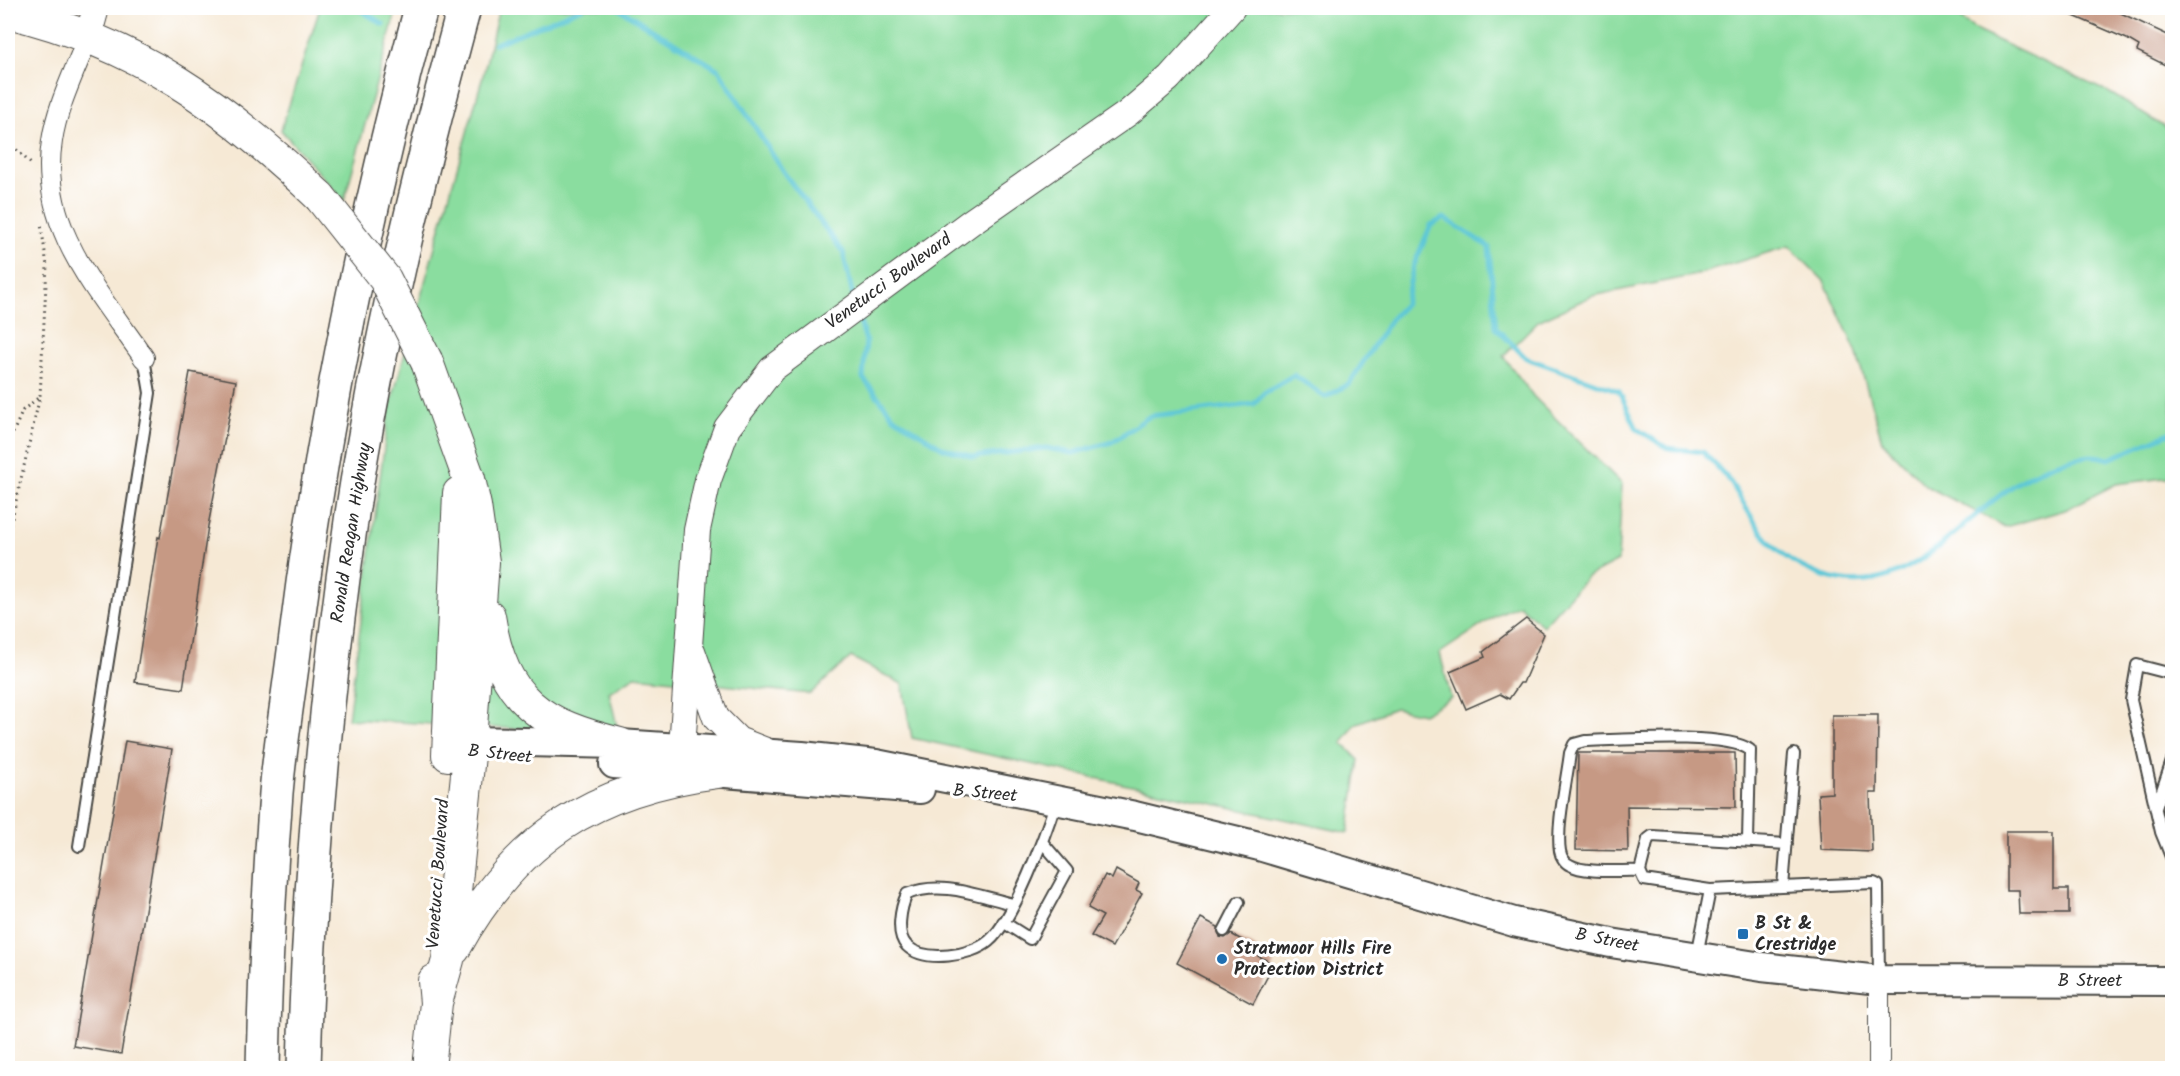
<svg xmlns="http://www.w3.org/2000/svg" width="2180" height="1076" font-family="Kalam,sans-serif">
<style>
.green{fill:#8add9f;stroke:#5a8465;stroke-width:1.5}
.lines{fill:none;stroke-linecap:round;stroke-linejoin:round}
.stream{stroke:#5dc7d7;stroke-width:5}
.building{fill:#c69984}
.service-casing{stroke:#494844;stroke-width:14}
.minor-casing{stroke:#494844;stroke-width:22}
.tertiary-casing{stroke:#494844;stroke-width:28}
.secondary-casing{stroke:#494844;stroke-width:32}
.primary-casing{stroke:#494844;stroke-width:34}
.motorway-casing{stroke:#494844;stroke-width:36}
.path{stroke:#494844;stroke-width:3;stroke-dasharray:1.5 4.5;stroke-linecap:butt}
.service{stroke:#fff;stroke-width:10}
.minor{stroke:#fff;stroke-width:20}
.tertiary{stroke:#fff;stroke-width:26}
.secondary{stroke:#fff;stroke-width:28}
.primary{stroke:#fff;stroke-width:32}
.motorway{stroke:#fff;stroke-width:33}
.primary-bridge-casing{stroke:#494844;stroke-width:34;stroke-linecap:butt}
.primary-bridge{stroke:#fff;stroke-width:32}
.poi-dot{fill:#1f6fb2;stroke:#fff;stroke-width:2}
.labels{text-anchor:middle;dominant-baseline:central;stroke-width:6;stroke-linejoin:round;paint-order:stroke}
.street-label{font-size:18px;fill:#2b2b2b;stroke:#fff}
.poi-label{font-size:18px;font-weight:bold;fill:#2b2b2b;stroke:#fff;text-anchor:start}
</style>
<rect width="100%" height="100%" fill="#fff"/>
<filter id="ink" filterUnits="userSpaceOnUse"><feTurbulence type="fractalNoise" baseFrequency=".0167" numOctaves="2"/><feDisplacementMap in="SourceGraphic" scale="12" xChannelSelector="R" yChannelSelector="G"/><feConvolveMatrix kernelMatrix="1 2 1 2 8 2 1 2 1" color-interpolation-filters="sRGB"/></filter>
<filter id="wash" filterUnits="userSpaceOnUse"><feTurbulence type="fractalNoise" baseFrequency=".008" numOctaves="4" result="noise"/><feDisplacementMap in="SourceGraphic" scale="24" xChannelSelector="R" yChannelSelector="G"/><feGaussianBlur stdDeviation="1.35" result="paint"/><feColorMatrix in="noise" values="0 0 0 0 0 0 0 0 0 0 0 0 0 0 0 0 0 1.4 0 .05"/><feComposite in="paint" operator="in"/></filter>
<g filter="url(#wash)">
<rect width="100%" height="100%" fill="#f6e9d5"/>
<path class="green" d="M320 8H397L344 201 281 130Z
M499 8H1945L1979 32 2112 94 2172 132V477L2116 484 2065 510 2005 527 1926 486 1882 441 1856 351 1824 281 1789 246 1696 275 1592 296 1538 321 1503 356 1534 397 1622 484 1618 561 1587 577 1543 626 1519 605 1500 613 1440 653 1451 698 1423 714 1395 708 1355 724 1342 743 1359 760 1348 833 912 738 902 684 851 657 810 694 635 676 609 692 619 735 348 719 389 410 484 72Z"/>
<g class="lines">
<path class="stream" d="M357 8 383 24
M618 8 719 70 784 173 843 252 854 301
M495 44 582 8
M858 315 866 341 863 378 894 417 943 448 974 457 1046 448 1073 453 1112 442 1150 416 1254 404 1264 393 1294 375 1325 397 1349 384 1391 319 1405 304 1414 265 1431 225 1444 218 1489 247 1496 328 1526 358 1619 391 1637 429 1667 448 1703 452C1712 462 1723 472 1731 483 1749 511 1762 542 1792 561 1914 637 1966 482 2069 460 2085 456 2094 454 2109 459L2172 432"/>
</g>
<g id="blocks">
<path class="building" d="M2055 8H2110L2172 37V54L2167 66 2137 51 2139 46 2127 39Z
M190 372 236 381 208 526 183 689 135 682 158 537 160 538Z
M1526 619 1544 634 1523 683H1520L1509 699 1500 694 1466 709 1450 672 1485 657 1483 652Z
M1832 715H1878L1877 793H1870L1872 852 1821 850 1818 794 1832 793Z
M125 741 172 749 121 1054 73 1046Z
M1578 753H1735L1736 807 1627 806 1628 851 1576 850Z
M2006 831H2054V889H2069V914H2019L2018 890H2006Z
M1116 870 1139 883 1136 890 1142 893 1112 947 1091 936 1103 916 1088 908 1105 875 1112 879Z
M1201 918 1218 927 1220 937 1225 938 1231 934 1260 950 1258 956 1274 964 1253 1004 1177 963Z"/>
</g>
</g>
<g filter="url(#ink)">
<use href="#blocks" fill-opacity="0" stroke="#494844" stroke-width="1.5"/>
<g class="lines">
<g class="service-casing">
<path id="service" d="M2172 674 2137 665 2131 700 2161 832 2172 859
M2156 808 2172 761
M79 846 150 393 144 358
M1640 871C1622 870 1585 874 1570 865 1565 863 1561 857 1560 851 1556 826 1567 779 1570 753L1574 744 1585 741C1619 740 1727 732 1750 750L1748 841
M1783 887 1794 754
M1710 890 1644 880 1640 871 1648 839 1652 836 1787 844
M1013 904C978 896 942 880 907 894 901 907 895 934 907 946 925 963 972 956 989 941 1014 920 1046 833 1056 801
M1003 922 1030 939 1067 871 1043 843
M1224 931 1239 902
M1697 955 1710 890 1874 883 1878 885 1879 980"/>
</g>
<g class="minor-casing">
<path id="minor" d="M88 37C75 71 57 106 52 141 38 227 99 292 144 358
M1879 1068V980"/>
</g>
<g class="tertiary-casing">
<path id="tertiary" d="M88 37 96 8
M692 651 716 718 738 740 766 751
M682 748 697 530 708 480 727 428 772 369 971 222 1128 113 1169 78 1232 8"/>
</g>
<g class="secondary-casing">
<path id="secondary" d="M449 746 470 741 620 744 802 756 876 764 1135 816 1259 846 1514 922 1611 943 1762 967 1879 980 2172 981
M614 764 920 789"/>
</g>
<g class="primary-casing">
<path id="primary" d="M8 12C140 44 224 105 320 197
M427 362 469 479 475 506 483 562 469 755 448 960 436 1003
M489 616C502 702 542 725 620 744
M448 755 459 493
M454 949C515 838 593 788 718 772
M429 1068 436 1003 434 981"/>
</g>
<g class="motorway-casing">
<path id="motorway" d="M263 1068C265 977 269 885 276 793 280 748 287 704 293 659 320 438 364 222 421 8
M304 1068C309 883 325 698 352 514 378 343 419 174 464 8"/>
</g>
<path class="path" d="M8 141 32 165
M8 444 23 410 38 398
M8 536 40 396 47 266 41 224"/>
<use href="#service" class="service"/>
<use href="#minor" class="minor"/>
<use href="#tertiary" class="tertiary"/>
<use href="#secondary" class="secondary"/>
<use href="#primary" class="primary"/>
<use href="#motorway" class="motorway"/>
<g class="primary-bridge-casing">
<path id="primary-bridge" d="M320 197 385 279 427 362"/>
</g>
<use href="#primary-bridge" class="primary-bridge"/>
</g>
</g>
<g class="poi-dot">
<rect x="1737" y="928" width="12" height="12" rx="3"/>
<circle cx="1222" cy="959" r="6"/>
</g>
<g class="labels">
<g class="street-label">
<text transform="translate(889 282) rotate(-36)">Venetucci Boulevard</text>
<text transform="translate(352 533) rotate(-81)">Ronald Reagan Highway</text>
<text transform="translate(500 755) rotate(6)">B Street</text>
<text transform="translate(985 794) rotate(5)">B Street</text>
<text transform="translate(439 874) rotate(-86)">Venetucci Boulevard</text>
<text transform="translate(1607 941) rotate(11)">B Street</text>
<text x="2090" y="981">B Street</text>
</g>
<g class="poi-label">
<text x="1755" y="924">B St &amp;<tspan x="1755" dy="21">Crestridge</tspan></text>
<text x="1234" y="949">Stratmoor Hills Fire<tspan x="1234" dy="21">Protection District</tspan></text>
</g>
</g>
<rect width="2180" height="1076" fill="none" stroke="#fff" stroke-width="30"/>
</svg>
